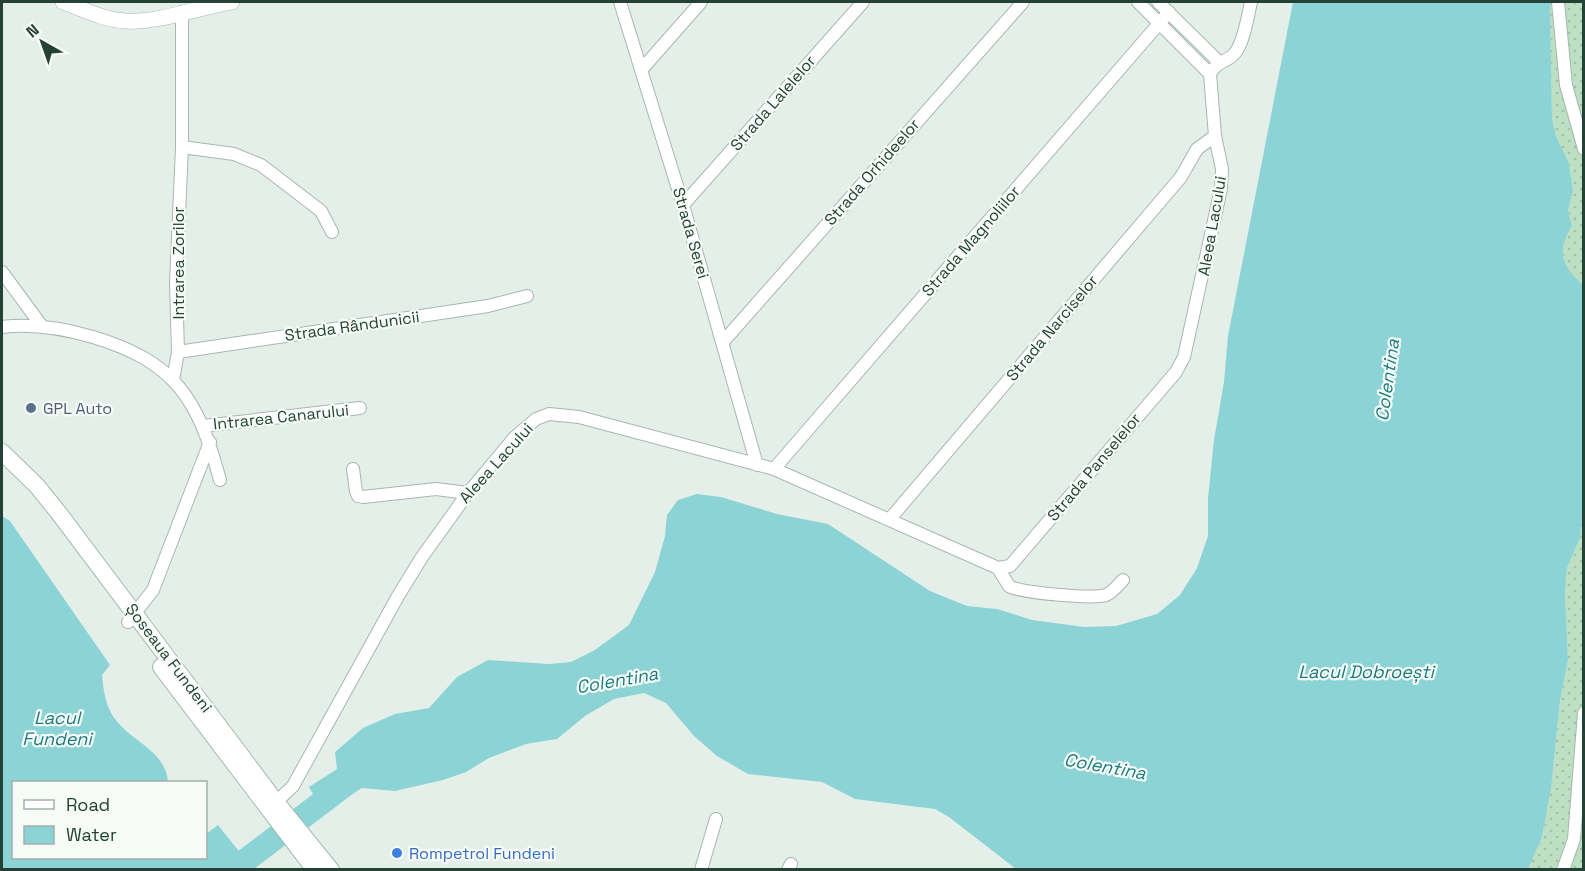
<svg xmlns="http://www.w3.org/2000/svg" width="1585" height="871" font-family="'Space Grotesk',sans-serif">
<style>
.grass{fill:url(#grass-dots)}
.water{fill:#8cd3d5}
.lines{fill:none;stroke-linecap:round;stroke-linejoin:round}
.river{stroke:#8cd3d5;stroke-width:24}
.minor-casing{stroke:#a7b7af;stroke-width:14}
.tertiary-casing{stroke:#a7b7af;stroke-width:16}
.secondary-casing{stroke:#a3bbaf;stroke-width:18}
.minor{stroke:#fff;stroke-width:12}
.tertiary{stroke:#fff;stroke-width:15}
.secondary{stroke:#fff;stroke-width:16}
.service-dot{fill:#5c6f8a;stroke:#f6fbf8;stroke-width:2}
.shop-dot{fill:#3f7fe0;stroke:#f6fbf8;stroke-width:2}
.labels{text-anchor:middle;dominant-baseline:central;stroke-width:4.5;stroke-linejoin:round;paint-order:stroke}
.street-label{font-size:16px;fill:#234135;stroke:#f6fbf8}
.service-label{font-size:16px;fill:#4e5e75;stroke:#f6fbf8;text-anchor:start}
.shop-label{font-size:16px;fill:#366cbe;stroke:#f6fbf8;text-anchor:start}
.water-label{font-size:18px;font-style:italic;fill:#1a7c80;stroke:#f6fbf8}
</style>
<defs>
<pattern id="grass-dots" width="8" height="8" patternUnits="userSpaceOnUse" patternTransform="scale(1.5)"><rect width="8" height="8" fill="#bde0c2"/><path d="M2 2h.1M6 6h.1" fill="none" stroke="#a2c1a7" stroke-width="1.8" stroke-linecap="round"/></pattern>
</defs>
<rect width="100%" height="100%" fill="#e5efe9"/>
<path class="grass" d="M1550 2H1583V285C1562 265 1556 252 1572 226L1568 211 1573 191 1569 163 1556 136 1552 118Z
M1583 495V869L1527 870 1542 837 1551 789 1560 701 1568 660 1565 594 1567 568 1580 538Z"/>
<path class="water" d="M1293 2H1550L1552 118 1556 136 1569 163 1573 191 1568 211 1572 226C1556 252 1562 265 1583 285L1584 495 1580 538 1567 568 1565 594 1568 660 1560 701 1551 789 1542 837 1528 869H1016L949 817 935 809 855 799 822 782 748 774 717 756 694 736 666 703 644 693 614 699 585 716 557 739 526 744 489 758 466 772 443 780 395 791 362 788 323 812 309 787 337 769 335 752 363 728 395 714 429 708 457 677 488 660 549 664 571 662 595 650 629 625 655 572 665 536 667 515 678 500 697 494 721 497 777 514 828 524 930 591 967 606 997 609 1032 620 1084 627 1116 626 1157 614 1180 595 1197 568 1208 536V498L1214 440 1224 382 1228 336Z
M2 516 10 521 110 665 102 675C103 687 105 700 110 711 125 741 165 747 168 782H14V858H206V834L218 825 253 869H2Z"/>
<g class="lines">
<path class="river" d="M233 870 346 784"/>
<g class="minor-casing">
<path id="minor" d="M620 2 683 205 757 465
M1138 2 1210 74
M1158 2 1219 62
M1558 2 1566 85 1584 149
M642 69 701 2
M182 147 234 154 261 165 321 211 332 232
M683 205 863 2
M2 272 41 325
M2 327C33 323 62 328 93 337 176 362 198 399 220 480
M722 343 1023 2
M178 352 488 306 527 296
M173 380 178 352 176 283 182 147V12
M203 426 360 408
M353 469 356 491 358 496 363 497 436 489 468 493
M774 469 1169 12
M889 520 1181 177 1197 149 1215 136
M998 568 1009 586C1020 593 1093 599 1106 595 1113 592 1118 585 1123 580
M128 622 153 590 210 442
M276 802 293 786 398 596 422 557 468 493 515 437 536 419 549 414 579 417 774 469 998 568 1010 566 1176 372 1184 357 1221 189 1222 169 1215 136 1210 74C1218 59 1227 63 1235 53 1244 42 1248 15 1251 2
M701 870 716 819
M788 870 791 864
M1563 870 1574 839 1584 713"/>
</g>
<g class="tertiary-casing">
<path id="tertiary" d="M63 2C83 9 104 20 126 21 159 23 198 7 232 2"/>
</g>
<g class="secondary-casing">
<path id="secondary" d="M2 452 37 486 58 512 276 802 331 870
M161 667 315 870"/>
</g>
<use href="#minor" class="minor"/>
<use href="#tertiary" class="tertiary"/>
<use href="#secondary" class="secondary"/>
</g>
<circle class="service-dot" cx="31" cy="408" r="6"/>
<circle class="shop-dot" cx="397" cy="853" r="6"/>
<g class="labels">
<g class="street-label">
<text transform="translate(773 103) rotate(-49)">Strada Lalelelor</text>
<text transform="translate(872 172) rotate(-49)">Strada Orhideelor</text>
<text transform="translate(1212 226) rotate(-80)">Aleea Lacului</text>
<text transform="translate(691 233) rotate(74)">Strada Serei</text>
<text transform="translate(971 241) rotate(-49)">Strada Magnoliilor</text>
<text transform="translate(178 263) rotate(-90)">Intrarea Zorilor</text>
<text transform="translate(352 326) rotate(-8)">Strada Rândunicii</text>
<text transform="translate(1052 328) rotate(-50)">Strada Narciselor</text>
<text transform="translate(281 417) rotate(-6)">Intrarea Canarului</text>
<text transform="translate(496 463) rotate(-48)">Aleea Lacului</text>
<text transform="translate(1094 467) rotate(-50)">Strada Panselelor</text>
<text transform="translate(169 658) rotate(53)">Șoseaua Fundeni</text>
</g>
<g class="service-label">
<text x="43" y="408">GPL Auto</text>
</g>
<g class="shop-label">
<text x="409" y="853">Rompetrol Fundeni</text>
</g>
<g class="water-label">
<text transform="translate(1387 380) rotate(-82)">Colentina</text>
<text x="1366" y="671">Lacul Dobroești</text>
<text transform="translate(617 680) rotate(-10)">Colentina</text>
<text x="57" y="717">Lacul<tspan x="57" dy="21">Fundeni</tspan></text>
<text transform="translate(1105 766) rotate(10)">Colentina</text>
</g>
</g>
<rect width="1585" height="871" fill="none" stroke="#234135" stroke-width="6"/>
<rect x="12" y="781" width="195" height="78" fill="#f6fbf8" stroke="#a2b1aa" stroke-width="1.5"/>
<rect x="24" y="800" width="30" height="9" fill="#ffffff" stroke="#a2b1aa" stroke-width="1.5"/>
<text x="66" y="811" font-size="18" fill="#234135">Road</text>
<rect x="24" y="826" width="30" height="18" fill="#8cd3d5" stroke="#a2b1aa" stroke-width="1.5"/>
<text x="66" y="841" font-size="18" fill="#234135">Water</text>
<g transform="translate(42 42) rotate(320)" stroke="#f6fbf8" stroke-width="4.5" paint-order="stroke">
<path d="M0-4.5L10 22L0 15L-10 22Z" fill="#234135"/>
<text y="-9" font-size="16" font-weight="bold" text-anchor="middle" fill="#234135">N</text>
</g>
</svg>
